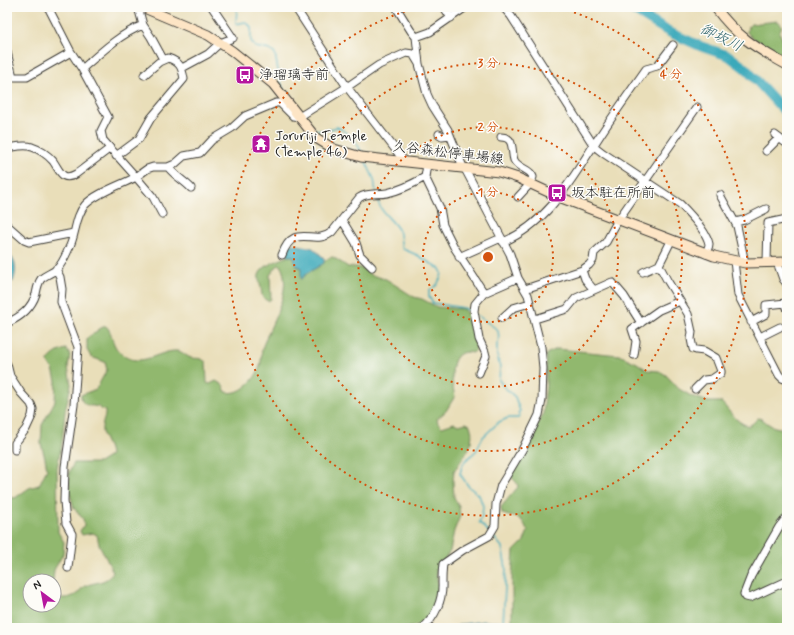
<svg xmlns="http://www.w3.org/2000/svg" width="794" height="635" font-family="Mynerve,'Klee One',sans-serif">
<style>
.forest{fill:#91b86e;stroke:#566a45}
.water{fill:#3ba9ba;stroke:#2c626b}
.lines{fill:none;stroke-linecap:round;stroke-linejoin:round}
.stream{stroke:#3ba9ba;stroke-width:1.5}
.river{stroke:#3ba9ba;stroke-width:10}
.minor-casing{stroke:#3b3934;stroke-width:9}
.secondary-casing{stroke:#3b3934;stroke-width:11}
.minor{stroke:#fff;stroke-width:7}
.secondary{stroke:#fde5c5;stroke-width:9}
.ring{fill:none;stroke:#d4530e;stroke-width:2;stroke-dasharray:2 4}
.labels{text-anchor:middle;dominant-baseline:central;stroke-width:3;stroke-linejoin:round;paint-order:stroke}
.poi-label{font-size:14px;fill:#1c1c1c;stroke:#fdfcf7;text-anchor:start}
.street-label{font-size:14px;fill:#1c1c1c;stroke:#fdfcf7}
.water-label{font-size:15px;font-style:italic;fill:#2c626b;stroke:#fdfcf7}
.centre{fill:#d4530e;stroke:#fdfcf7;stroke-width:2}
.ring-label{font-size:12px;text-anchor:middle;font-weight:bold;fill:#d4530e;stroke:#fdfcf7;stroke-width:3;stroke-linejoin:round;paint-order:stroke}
</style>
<rect width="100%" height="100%" fill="#fdfcf7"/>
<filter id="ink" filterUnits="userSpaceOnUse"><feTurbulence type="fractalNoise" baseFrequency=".025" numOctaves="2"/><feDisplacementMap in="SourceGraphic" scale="8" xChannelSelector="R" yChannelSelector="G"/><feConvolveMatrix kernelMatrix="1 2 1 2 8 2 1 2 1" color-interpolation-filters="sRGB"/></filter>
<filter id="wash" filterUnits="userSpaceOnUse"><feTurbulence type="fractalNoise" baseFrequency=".012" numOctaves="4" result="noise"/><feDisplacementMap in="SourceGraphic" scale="16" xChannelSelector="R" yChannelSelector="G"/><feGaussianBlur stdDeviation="0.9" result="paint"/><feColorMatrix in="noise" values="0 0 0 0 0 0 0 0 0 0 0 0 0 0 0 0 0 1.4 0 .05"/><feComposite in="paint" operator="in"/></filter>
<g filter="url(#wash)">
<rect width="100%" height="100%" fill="#e9deb9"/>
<path class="forest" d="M778 21C783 25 782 27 779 32L787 49V61L778 58 772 50 750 36 747 32 748 27 751 24Z
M288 256H294L296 266 301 268 303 278C307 270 316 270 322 264 327 260 326 258 333 257L348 267H357L365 270 371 275 386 279 414 297 422 299 437 307 463 309C472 318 482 342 473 353 447 346 451 382 455 396L446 411 437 419 438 423 442 427 454 423 459 425 466 423 470 425 472 433 471 443 467 452 454 471 453 481 454 497 459 507 460 516 454 531 450 551 444 561 436 570C439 587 440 615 421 624 417 626 411 627 406 628H7V497L15 498 29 488 39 485 47 469 45 458 41 444 42 425 55 401 56 381 53 369 49 365 48 361C52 355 58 351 66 349L70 355 68 367 71 385 65 411 62 443 57 468 58 532 64 542 63 554 54 570 53 581H30V605H54V596C61 600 72 598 78 593 81 590 82 587 85 586 97 581 106 584 113 572L99 544 97 535 93 533 82 535 80 531 84 525 83 519 74 508 70 494 69 472 74 463H99L110 456C110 446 103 440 102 431 101 424 106 418 105 411 104 411 100 408 99 407 90 405 81 407 81 395L96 389 107 370 105 362 91 357 87 350V338L101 328 106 326C115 335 109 347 126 357 143 366 158 352 174 351 182 350 185 356 191 358 199 359 199 357 206 362L207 383 210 384 216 381 223 385 226 392C237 395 247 387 254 378 257 374 261 366 261 361 262 357 261 353 262 349 269 325 295 289 280 265L277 266 270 275 271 299 268 301C261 298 262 294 261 288 260 284 258 279 259 275 263 264 279 261 288 256Z
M557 349 619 355 637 363 647 370 659 371 666 375 679 389 691 396 708 402H721C730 411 734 421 748 426L752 424 758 418C764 419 765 422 770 425 775 428 781 428 787 429V628H509L508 626 512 622V576L514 551 524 541 528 531C526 529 525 524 523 522 518 515 508 518 502 513L501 507 518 487 517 483 511 477 510 472 543 415 546 384V354Z"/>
<path class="water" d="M293 244 313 248 324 258V263L306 274 303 278 301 279V268L295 264 294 256H288L287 254 290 245Z
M7 252C17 261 17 270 13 282L7 278Z
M483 621 500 622 508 626 509 628H452L461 624Z"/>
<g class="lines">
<path class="stream" d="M237 7 236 24 245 22C256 28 249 32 251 41 252 43 254 45 255 47L270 50 275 54 279 76 284 92
M313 129 324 131 337 127 340 128 355 140 362 153
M365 160 374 179 376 192
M377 197C379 213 392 218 399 231 402 237 399 243 403 249L417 255 440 269 442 273 441 277 437 285 429 291V297L433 303 464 308 471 311
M477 315 498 330 499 339 497 345V353L500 368 499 380 504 387 515 397 520 411 518 413 520 417 519 418H508L499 422 483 437 476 451 466 460 462 466 460 474 469 487 479 495 483 506 482 516 479 522 489 532
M492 535 502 547 506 568 503 624 501 628"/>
<path class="river" d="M628 7 669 32 700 46 729 56 746 69 787 114"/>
</g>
</g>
<g filter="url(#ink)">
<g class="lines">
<g class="minor-casing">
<path id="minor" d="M48 7 71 52
M295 7 347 87 405 162
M396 7 411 31 416 37 419 64 427 94 432 105 448 130 463 167 465 169 510 254 518 278 528 295 541 347 543 368 542 400 539 415 522 450 501 485 496 504 495 526 489 536 463 550 443 564C442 571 442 576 442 583 443 600 435 617 423 628
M444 7 451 18
M503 7 511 16 594 146 603 153 680 204C688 212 707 232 709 244 709 247 707 250 706 254
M143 25 151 37 163 59
M416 37 430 32 466 7
M7 52 13 77
M182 68 208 54 220 43 233 38 212 7
M82 69C100 53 120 34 143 25L138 7
M7 77H27L71 52 82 69 108 117 101 131 103 140 136 177 147 169 153 167H168L175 164 184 156 200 153 212 140 232 128 245 116 276 103H280L293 116 299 117 347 87 379 65 406 53 413 54 419 64
M439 134 442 136 450 135
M775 135 787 144
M501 137C515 137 511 151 514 160 518 169 530 168 533 177L530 184 518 197
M7 148C15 147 25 144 32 147 39 149 48 155 53 161 60 171 62 182 76 174L109 149
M766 151 779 138
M116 156 139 139 151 118 184 79C182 67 180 62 168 58L159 62 144 75
M168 167C175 176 183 180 191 188
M425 177 440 208 443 225 454 247 484 293 518 278
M720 195 737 226 745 263
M342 220 356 243 360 255 372 267
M735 222 744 220 766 209
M7 225 24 240 29 242 74 233
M671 241 659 265 667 280 688 314 692 332 691 339 693 349 696 350 704 351 716 358 721 371V373L712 379 704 380 695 389
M503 242C549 223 573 177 599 137 614 114 630 92 646 69L657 66 673 45
M282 255C294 221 314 247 332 232L359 198C368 192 377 195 387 193 401 190 413 184 425 177L427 165
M459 257 501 238
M734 261 738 295 779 375 782 378 787 380
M767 262 768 223 787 219
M777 262 783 279 787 284
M56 269 60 277 62 289 61 302 78 347 74 405 65 467 64 501 66 523 72 534 68 568
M582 270 585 279 594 290
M643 272 659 265
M525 289 582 270 589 265 593 260 594 253 606 242 618 220 697 107
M502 318 513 308 530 303
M535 319 567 309 576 298 612 282 624 296 641 323
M751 322 766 314V305L786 303 787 308
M7 323C21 317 31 309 36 294 37 289 38 283 41 279 45 275 52 273 57 269 62 264 66 255 69 248 76 235 75 216 85 205 96 193 121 185 136 177L153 197 162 214
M760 337 780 327
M634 355 636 341 632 329 659 310 680 301
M7 364 10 376 21 393 31 404 33 409 32 416 26 429 15 443V450
M479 373 486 356 485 352 479 339 474 311 475 304 484 293
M787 517 779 527 751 576 744 594 746 597 750 598 787 581"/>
</g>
<g class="secondary-casing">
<path id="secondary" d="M142 7 208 35 232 51 273 84 316 138 334 149 361 157 499 172 518 178 559 197 714 256 745 263 787 262
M715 7C736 36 756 48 787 65"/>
</g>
<use href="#minor" class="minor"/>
<use href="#secondary" class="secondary"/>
</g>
</g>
<g class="ring">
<circle cx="488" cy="257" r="65"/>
<circle cx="488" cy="257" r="130"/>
<circle cx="488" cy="257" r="194"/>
<path d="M557 7A259 259 0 1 1 419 7"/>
</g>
<defs>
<g id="bus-square" transform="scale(1)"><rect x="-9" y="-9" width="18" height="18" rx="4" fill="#b5179e" stroke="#fdfcf7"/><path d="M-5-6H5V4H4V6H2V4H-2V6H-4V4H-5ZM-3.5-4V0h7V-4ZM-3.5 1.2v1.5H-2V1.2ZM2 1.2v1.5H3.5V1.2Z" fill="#fff"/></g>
<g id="temple-square" transform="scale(1)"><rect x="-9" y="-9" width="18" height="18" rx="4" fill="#b5179e" stroke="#fdfcf7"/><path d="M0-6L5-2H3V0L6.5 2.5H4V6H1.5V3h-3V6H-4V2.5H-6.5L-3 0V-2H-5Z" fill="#fff"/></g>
</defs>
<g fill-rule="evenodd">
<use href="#bus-square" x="245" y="75"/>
<use href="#temple-square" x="261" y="144"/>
<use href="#bus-square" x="557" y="193"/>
</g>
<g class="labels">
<g class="poi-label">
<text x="259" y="75">浄瑠璃寺前</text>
<text x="275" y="136">Joruriji Temple<tspan x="275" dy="16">(Temple 46)</tspan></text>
<text x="571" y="193">坂本駐在所前</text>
</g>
<g class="street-label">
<text transform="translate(448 153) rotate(7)">久谷森松停車場線</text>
</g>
<g class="water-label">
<text transform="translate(721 38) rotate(26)">御坂川</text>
</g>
</g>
<circle cx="488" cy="257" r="6" class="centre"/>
<g class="ring-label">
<text x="488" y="67">3 分</text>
<text x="671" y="78">4 分</text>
<text x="488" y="131">2 分</text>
<text x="488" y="196">1 分</text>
</g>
<rect width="794" height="635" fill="none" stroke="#fdfcf7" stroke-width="24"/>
<g transform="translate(42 593) rotate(328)"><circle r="19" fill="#fdfcf7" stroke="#a3a29f"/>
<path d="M0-3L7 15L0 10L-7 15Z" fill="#b5179e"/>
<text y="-6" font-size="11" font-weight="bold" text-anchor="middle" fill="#1c1c1c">N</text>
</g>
</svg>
